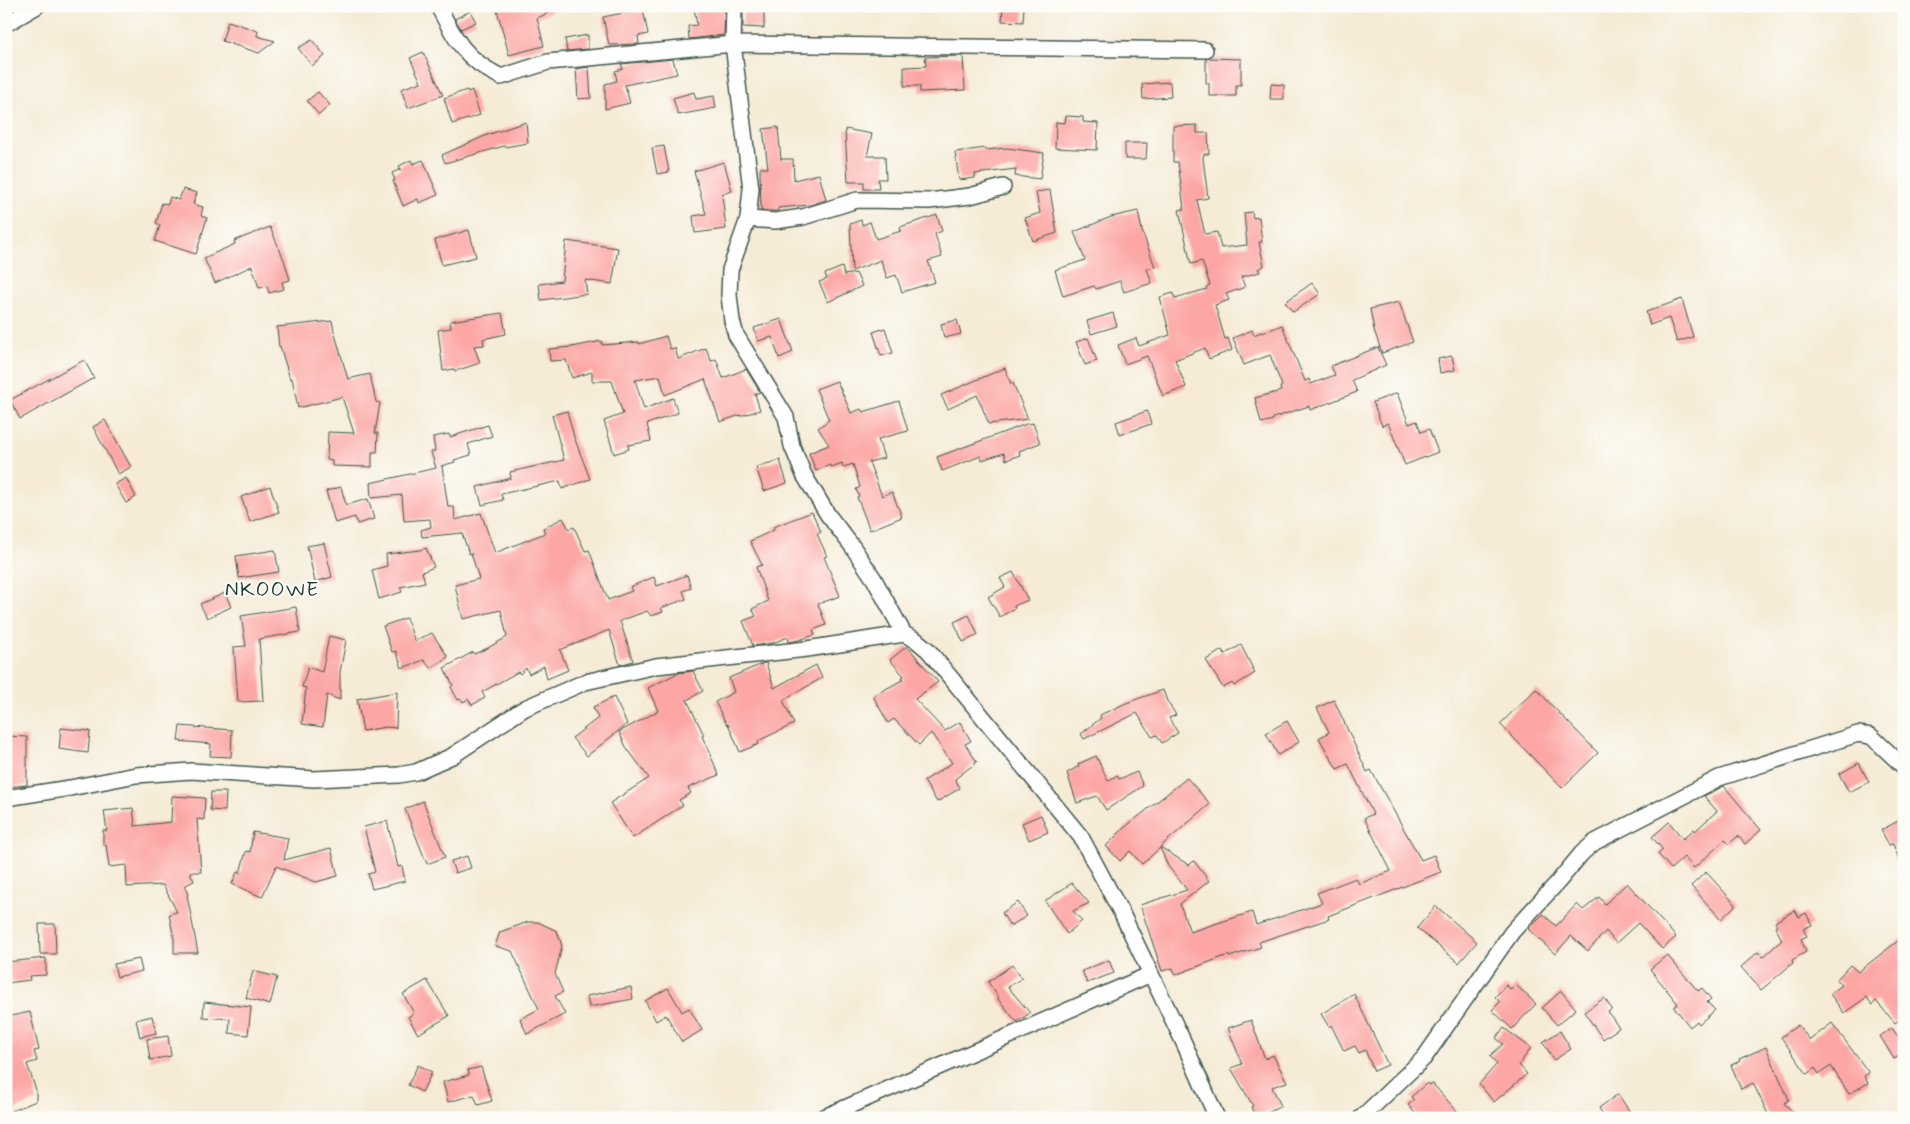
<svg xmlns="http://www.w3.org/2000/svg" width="1910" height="1124" font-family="Mynerve,sans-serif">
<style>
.building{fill:#fca7a6}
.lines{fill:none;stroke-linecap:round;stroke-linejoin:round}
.street-casing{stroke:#3f574c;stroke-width:18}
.street{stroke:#fff;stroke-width:15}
.labels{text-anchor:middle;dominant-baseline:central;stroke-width:4;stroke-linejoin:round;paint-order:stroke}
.quarter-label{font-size:21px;letter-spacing:1px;fill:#1f3d34;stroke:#fdfcf7}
</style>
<rect width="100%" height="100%" fill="#fdfcf7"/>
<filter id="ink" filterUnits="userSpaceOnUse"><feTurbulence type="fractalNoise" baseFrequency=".02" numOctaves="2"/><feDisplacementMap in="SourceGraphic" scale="10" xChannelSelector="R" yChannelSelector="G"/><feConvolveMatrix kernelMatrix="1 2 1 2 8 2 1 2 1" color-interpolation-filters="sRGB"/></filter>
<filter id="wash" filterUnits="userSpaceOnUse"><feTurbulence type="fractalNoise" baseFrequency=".0096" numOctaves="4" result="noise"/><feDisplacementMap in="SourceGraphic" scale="20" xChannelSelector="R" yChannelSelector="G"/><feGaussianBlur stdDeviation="1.12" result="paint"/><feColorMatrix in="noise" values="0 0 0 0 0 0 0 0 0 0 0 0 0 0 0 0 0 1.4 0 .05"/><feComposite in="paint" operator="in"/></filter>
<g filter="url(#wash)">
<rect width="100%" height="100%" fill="#f5ebd6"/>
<g id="blocks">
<path class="building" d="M496 6H565L537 18 544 46 509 55Z
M705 6H725L724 35 689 39 688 26 697 25 694 8Z
M743 6H764V28L743 27Z
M1003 6H1024L1023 22 1002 21Z
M643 9 648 34 638 36 639 44 609 45 603 17Z
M470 11 476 22 461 29 455 19Z
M228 21 258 31 257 36 275 41 259 53 222 41Z
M588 35V49L567 51 565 39Z
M312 40 325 56 312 66 298 48Z
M423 52 443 95 408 108 401 89 421 82 410 58Z
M963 56 965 90 920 92V86H904V67L926 66 925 57Z
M1209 58 1241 59V85H1236V96H1209V83H1206V59Z
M673 59 677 74 625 85 630 103 605 109V84L617 81 615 71 623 69 621 64Z
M589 67 591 98 578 99 576 69Z
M1170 82 1171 97 1143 99 1142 84Z
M1271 84 1284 85V99H1270Z
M467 90 468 92 472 90 480 115 452 124 444 98Z
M318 92 330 105 319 115 307 101Z
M694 92 696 99 714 96 716 108 678 115 673 98Z
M1066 116 1083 117V122L1098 123 1097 150 1055 148 1056 122 1065 123Z
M526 122 528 143 505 147 504 146 445 163 442 155 487 135Z
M1197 125V133H1208L1209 154H1204L1203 158 1208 198 1197 200 1205 234 1217 232 1221 248 1247 245 1244 213 1252 212 1253 218 1259 217 1262 242H1259L1264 266 1258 269 1260 272 1241 277 1245 287 1226 294 1229 300 1215 305 1225 339 1228 338 1232 350 1209 359 1205 348 1175 360 1186 387 1163 396 1147 356 1125 364 1118 345 1136 338 1139 346 1170 335 1160 297 1173 293 1175 298 1207 289 1206 287 1210 285 1202 261 1191 264 1179 210 1184 209 1178 162H1173V126Z
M778 127 781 159H793L794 180 819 174 826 200 810 205 778 208V211H761L760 168H768L763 129Z
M845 129 872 134 867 156H885L886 179H878L879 189H864V182H848Z
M1125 143H1147L1146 159H1125Z
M664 146 669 172 657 174 652 148Z
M986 148V150L1007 148 1044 153 1040 179 1015 176 1016 169 975 174V178L959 180 955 152Z
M411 160 413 164 423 160 438 195 419 203 418 199 403 206 393 181 395 180 392 173 401 169 399 166Z
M724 162 732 191 722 194 726 229 695 233 693 216 706 214 694 171Z
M183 189 197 193 193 204 203 207 201 216 207 218 196 254 155 241 160 225 156 223 162 203 168 204 170 197 179 200Z
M1050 190 1057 233 1033 241 1025 218 1040 213 1036 192Z
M1138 211 1142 231 1155 267 1147 269 1152 283 1124 292 1120 281 1096 289 1094 286 1063 296 1055 270 1085 260 1074 232 1111 217Z
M937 215 942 231 935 234 942 257 928 261 935 282 902 292 896 275 887 278 881 260 852 271 850 224 861 220 862 225 870 222 876 239 901 231 900 227Z
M270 227 284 260 290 280 282 282 284 289 269 293 267 286 259 288 252 266 215 283 204 258 235 244 234 241Z
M469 230 476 257 442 265 435 240Z
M566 241 618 248 612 284 585 280 587 294 541 300 539 284 562 281Z
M842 267 844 275 856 273 862 286 828 302 819 282 827 279 825 274Z
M1312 283 1320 294 1293 312 1285 302Z
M1682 299 1693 337 1677 342 1669 318 1650 325 1646 312Z
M1399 302 1413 342 1382 353 1374 330 1370 309Z
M502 313 506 334 483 339 484 345 474 346 480 363 455 371 454 369 443 371 438 330 451 328 450 321Z
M1113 313 1117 326 1091 334 1087 321Z
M781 319 793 352 779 358 772 337 758 341 754 328Z
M957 320 961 334 944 338 941 324Z
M332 321 334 331 348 379 370 374 376 402 380 403 375 433H378L377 452H372V467L332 466V461L327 460 328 432 354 433 342 397 298 408 292 378 290 379 280 346 279 347 277 327Z
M1282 325 1305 381 1309 379 1311 384 1335 375 1331 366 1378 347 1386 365 1352 380 1357 392 1310 410 1309 406 1273 418V420L1261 423 1255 398 1281 391 1280 387 1282 386 1270 355 1244 365 1233 338 1252 330 1254 335 1261 332 1262 333Z
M885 328 893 353 881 356 873 332Z
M666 336 670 349 675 348 678 359 706 348 711 361 716 359 723 378 746 369 760 392 755 394 760 410 740 416V415L720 422 705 379 665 395 660 376 635 380 644 409 673 398 678 413 647 424 651 441 628 445 629 449 614 454 604 421 623 414 612 381H592V372L572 378 566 360 550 361 549 349 572 347 602 341V345L639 342V344Z
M1088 338 1097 361 1085 365 1076 342Z
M1452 356 1455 370 1440 373 1438 359Z
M84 360 94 378 20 419 10 400Z
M1005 368 1011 384 1013 383 1028 419 989 424 977 395 948 409 941 395Z
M837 381 851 413 861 409 863 412 899 401 908 431 878 439 884 458 869 462 882 496 892 492 902 517 870 530 857 497 859 496 856 489 860 487 853 464 843 467 842 463 831 467 830 465 816 471 809 453 829 445 818 428 829 420 816 389Z
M1397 393 1409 424 1417 421 1421 432 1429 429 1438 452 1405 465 1388 423 1382 426 1373 402Z
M567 411 574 437 590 479 562 489 560 481 501 494 503 500 482 505 477 487 511 478 510 472 564 460 552 415Z
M1147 411 1151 424 1120 435 1116 422Z
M105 420 131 467 118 474 93 427Z
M1029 423 1030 424 1033 423 1040 443 1019 451 1020 455 1006 460 1004 453 982 460 981 456 942 471 937 457Z
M488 425 492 436 468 444 471 455 454 460 455 462 441 466H442L448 507H454L455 520 481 513 495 553 545 533 543 528 563 518 569 529 574 527 585 551 589 550 608 600 632 591 630 587 654 577 657 586 687 575 691 588 683 591 686 599 661 608 663 612 651 616 647 611 620 621 633 661 620 665 609 630 560 650 568 670 547 679 544 666 529 674 526 668 520 674 518 672 482 692 485 698 472 705 468 699 463 702 461 699 458 700 451 687 453 685 444 668 473 652 474 654 488 648 507 637 501 610 463 619 455 585 479 579 471 553 469 554 462 533 422 537 421 530 431 527 430 519 404 521 402 495 371 498 370 483 436 468 431 452 435 451 433 437 449 434 450 437Z
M780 460 787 483 764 491 756 467Z
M126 478 136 497 126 503 115 484Z
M270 486 279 512 250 522 241 497Z
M341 487 346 505 368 499 374 519 357 524 355 517 335 523 326 491Z
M812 512 821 532 817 534 827 556 824 557 840 596 818 604 826 625 813 630 815 635 799 640 789 642 788 637 773 643 753 646 743 621 756 616 752 609 768 601 756 567 762 565 750 541 774 530 773 527Z
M324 543 332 577 315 582 307 546Z
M426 548 434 567 422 572 425 582 400 587 402 592 379 599 372 570 387 566 386 554 420 550Z
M275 550 279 572 239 578 236 556Z
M1013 572 1028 600 1014 606 1015 608 1000 617 988 597 1005 587 1000 578Z
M225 593 231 607 207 618 200 604Z
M296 607 300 632 259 639 263 701 238 702 234 647 246 646 241 616Z
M969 615 978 635 963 642 954 622Z
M406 618 415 641 432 633 448 657 430 668 424 660 402 668 396 651 392 652 383 626Z
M329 636 346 640 340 672V700L327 695 323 727 302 724 306 688 302 687 308 667 322 672Z
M1241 645 1255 673 1234 686 1232 683 1223 688 1206 660 1222 650 1225 654Z
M907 646 938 682 915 699 945 731 960 722 971 741 965 744 977 762 955 779 960 788 937 802 924 781 952 763 931 733 919 745 894 719 888 723 873 696 904 679 902 677 904 676 890 660Z
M764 663H766L774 688 816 665 822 678 783 700 794 724 758 741 759 744 740 752 728 724 727 725 715 702 734 692 729 678Z
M693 671 703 691 687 700 704 735 702 736 719 775 688 788 691 793 679 800 683 805 633 838 610 803 649 778 629 751H628L619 732 658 711 648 688 678 673Z
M1536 689 1598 753 1562 788 1500 724Z
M1163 690 1167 701 1176 715 1169 718 1178 733 1162 743 1157 735 1152 737 1137 713 1084 739 1081 734 1101 718 1100 715 1126 703Z
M397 692 396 728 386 727 363 731 357 699Z
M614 697 627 724 587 756 572 738 598 718 593 707Z
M1334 700 1367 772 1371 770 1421 860 1434 855 1441 872 1328 916 1329 919 1259 942 1261 947 1229 957 1228 955 1175 975 1173 968 1162 971 1140 905 1187 890 1168 866 1160 848 1142 864 1130 851 1120 861 1106 846 1124 828 1187 778 1210 804 1160 847 1189 865 1194 861 1209 881 1180 904 1190 932 1252 912 1256 925 1322 903 1317 893 1356 878 1359 884 1391 871 1364 818 1373 814 1348 764 1337 769 1319 738 1329 732 1317 708Z
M1287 721 1299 742 1278 755 1266 733Z
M180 726 232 730 231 757 210 756 211 744 178 741Z
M61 728 90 731 88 753 59 749Z
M6 736 27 737V785L6 787Z
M1096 756 1108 781 1117 775 1119 779 1137 772 1143 786 1106 810 1097 796 1077 803 1067 773 1079 766 1078 764Z
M1859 763 1869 782 1849 792 1839 774Z
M1724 786 1761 830 1745 844 1738 836 1729 844 1725 840 1694 868 1684 857 1671 869 1658 854 1663 850 1652 837 1669 822 1683 839 1694 829 1695 831 1717 811 1704 796Z
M211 792H226L225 811 210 810Z
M172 796 205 798 204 820 197 819 201 872H190L194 881 184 886 188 894 187 895 198 953H174V939L169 914 177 912 163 885 127 887 126 865 109 867 106 845H103V830L107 831 104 811 133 808 135 826 171 822Z
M423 801 445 857 427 864 405 809Z
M1041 815 1048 832 1029 840 1022 823Z
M1904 818V869H1903L1893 844 1889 845 1881 830Z
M387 821 398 867 402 866 405 881 372 889 368 874 375 872 364 827Z
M253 832 288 838 284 860 331 848 338 876 316 882 276 866 262 897 232 884 237 872 240 873 246 851 250 852Z
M467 856 471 868 455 873 451 861Z
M1706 872 1736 905 1721 919 1691 886Z
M1072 883 1089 903 1073 911 1082 921 1067 934 1045 901Z
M1627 883 1676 937 1662 949 1638 923 1616 943 1606 931 1588 951 1571 936 1555 954 1528 929 1543 914 1556 926 1577 904 1583 910 1599 897 1605 904Z
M1018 902 1027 916 1010 926 1002 913Z
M1436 906 1477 942 1459 963 1417 928Z
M1795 910 1799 917 1806 913 1812 925 1803 929 1807 936 1801 939 1806 952 1792 960 1793 963 1761 990 1741 967 1758 952 1763 957 1782 940 1775 926 1777 925 1775 922Z
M528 922H538L557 931 562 946 555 974 563 992 555 996 565 1014 527 1034 520 1019 539 1009 512 951 495 946 500 932Z
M39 924H55L56 954H40Z
M1904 936V1016L1895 1023 1876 1001 1872 1005 1867 997 1844 1013 1830 994 1842 985 1836 980 1850 965 1858 972Z
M1667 955 1698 991 1702 988 1711 999 1707 1002 1715 1010 1699 1024 1697 1021 1690 1027 1674 1007 1678 1004 1650 969Z
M46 958V975L29 976 30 980 6 983V962Z
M139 959 142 971 117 977 114 964Z
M1109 960 1114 973 1087 983 1082 971Z
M1012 965 1022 978 1008 987 1030 1013 1017 1022 998 999 999 998 988 982Z
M253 971 277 977 270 1005 246 998Z
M427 980 449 1016 418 1034 408 1017 414 1013 403 994Z
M1506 985 1511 990 1516 985 1536 1004 1512 1029 1492 1010 1500 1002 1495 997Z
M631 987 633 999 589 1007 587 996Z
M668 988 682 1012 689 1008 702 1030 682 1042 666 1015 656 1021 645 1001Z
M1561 991 1576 1009 1557 1025 1542 1008Z
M1354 994 1388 1065 1374 1071 1365 1050 1359 1053 1355 1046 1344 1051 1331 1025 1329 1027 1321 1014Z
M1604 998 1612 1009 1608 1012 1619 1028 1603 1039 1584 1012Z
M204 1002 251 1007 248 1035 229 1033 230 1019 203 1017Z
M30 1012 39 1050 34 1051 37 1061 27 1064 36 1090V1101L9 1112 6 1104V1017Z
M152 1016 156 1033 140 1037 136 1020Z
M1251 1020 1265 1059 1273 1055 1287 1082 1272 1087 1281 1106 1258 1118H1256L1251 1107 1253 1106 1231 1068 1242 1064 1228 1028Z
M1832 1023 1869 1073 1864 1076 1868 1083 1849 1094 1831 1066 1819 1074 1815 1068 1807 1074 1781 1037 1798 1025 1810 1040Z
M1504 1028 1531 1048 1519 1065 1527 1074 1494 1102 1479 1084 1497 1064 1490 1056 1503 1044 1496 1038Z
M1892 1028 1904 1046V1052L1894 1059 1880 1036Z
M1560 1031 1571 1049 1554 1060 1543 1042Z
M168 1036 171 1056 150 1060 147 1039Z
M1766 1047 1789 1100 1784 1103 1798 1118H1772L1768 1114 1753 1083 1741 1089 1731 1065 1740 1061 1739 1059Z
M418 1065 432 1072 422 1092 408 1085Z
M481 1067 492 1101 478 1105 474 1095 448 1102 443 1082 469 1075 468 1070Z
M1427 1083 1430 1085 1432 1083 1463 1118H1419L1408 1105 1414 1100 1411 1097Z
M1618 1094 1634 1118H1605L1599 1108Z"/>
</g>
</g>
<g filter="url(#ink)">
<use href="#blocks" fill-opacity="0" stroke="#3f574c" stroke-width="1"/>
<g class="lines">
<g class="street-casing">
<path id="street" d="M438 6C456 41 465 59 501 77L548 62 733 44 1205 50
M734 6 733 44 751 189 748 219 730 270 729 295 732 321 736 335 786 417 792 446 804 475 828 515 852 546 874 579 904 634
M6 24 37 6
M748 219 775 221 803 217 857 200 929 201 970 196 1003 187
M6 798 70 788 136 775 191 771 314 779 399 775 416 772 452 756 525 708 585 682 656 666 807 649 904 634 916 640 928 650 1081 837 1123 916 1183 1041 1217 1118
M822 1118 1151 974
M1361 1118 1424 1058 1512 932 1558 882 1582 853 1595 842 1719 778 1858 734 1871 736 1904 767"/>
</g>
<use href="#street" class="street"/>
</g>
</g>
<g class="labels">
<g class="quarter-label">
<text x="272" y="590">NKOOWE</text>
</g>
</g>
<rect width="1910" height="1124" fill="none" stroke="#fdfcf7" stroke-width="25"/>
</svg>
